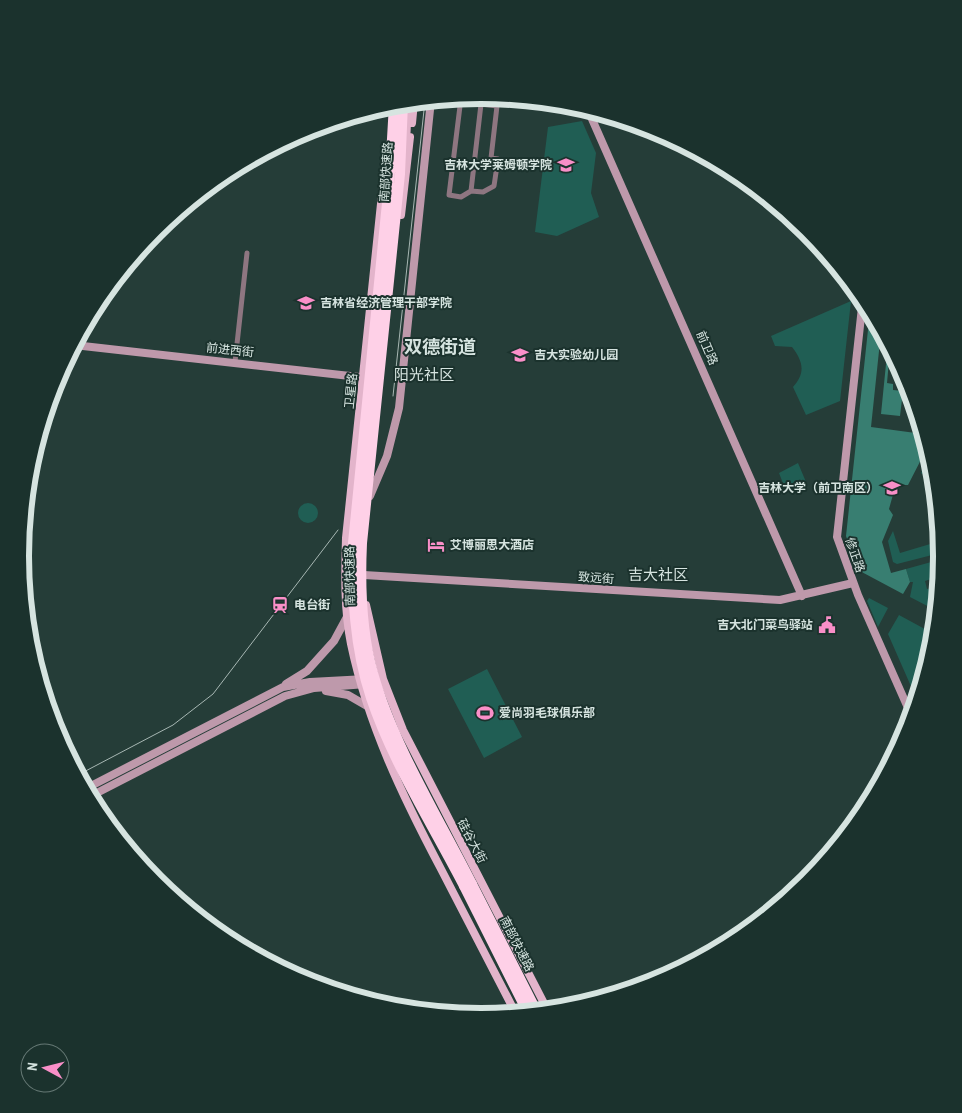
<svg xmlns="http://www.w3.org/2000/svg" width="962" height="1113" font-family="'Archivo Narrow','Noto Sans SC',sans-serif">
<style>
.green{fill:#205e54}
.forest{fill:#387e71}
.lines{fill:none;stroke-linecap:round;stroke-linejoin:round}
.street{stroke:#8e7681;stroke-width:5}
.secondary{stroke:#be99ab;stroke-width:8}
.primary{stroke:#e3b4cb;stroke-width:8}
.highway{stroke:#fed0e7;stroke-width:10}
.tram{stroke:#a7b7b3;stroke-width:1}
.highway-bridge{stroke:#fed0e7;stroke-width:10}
.labels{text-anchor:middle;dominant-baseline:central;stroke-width:4;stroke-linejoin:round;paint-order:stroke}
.poi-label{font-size:12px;font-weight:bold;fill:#d6e4e0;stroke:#1b322d;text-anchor:start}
.street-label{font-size:12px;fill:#d6e4e0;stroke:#1b322d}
.quarter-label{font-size:15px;fill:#d6e4e0;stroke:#1b322d}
.district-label{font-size:18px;font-weight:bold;fill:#d6e4e0;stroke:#1b322d}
.rim{fill:none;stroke:#d6e4e0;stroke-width:6}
</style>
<rect width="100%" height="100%" fill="#253d38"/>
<path class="green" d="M582 121 596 153 591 193 599 217 557 236 535 232 548 127Z
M851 301 840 401 806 415 793 387C806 373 803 361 792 347L775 346 771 336Z
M930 456 934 471 922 474 921 473Z
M798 463 806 482 786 491 779 473Z
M298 513a10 10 0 1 1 20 0a10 10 0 1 1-20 0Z
M893 531 900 553 937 542 940 553 897 564 893 562 888 541Z
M942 559 940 576 925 581 927 589 932 588 934 592 939 591 937 611 910 597 913 582H910L906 569Z
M869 598 888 608 878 627 867 601Z
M899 615 934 634 933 647 917 700 888 634Z
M487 669 522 737 484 758 448 689Z"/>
<path class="forest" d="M870 311 881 332 871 427 923 434 927 448 908 485H902L894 491 889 509 893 515 882 542 891 573 906 569 910 582 903 594 858 570 846 536Z
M888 344 890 349 887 383 893 384V390L903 391 900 416 881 414Z"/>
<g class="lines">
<path class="street" d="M461 98 449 195 461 197 471 191 481 104 472 96
M471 191 483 192 494 186 498 159 491 158 497 106 481 104
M187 204 189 209
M235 362 247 253"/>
<path class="secondary" d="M588 110 802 596
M863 298 837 537 858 595 912 717
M74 345 368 378
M370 496 387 456 399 408 431 100
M364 575 780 600 853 583
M286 684 307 671 334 641 347 617
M326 691 348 695 367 706
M85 789 283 687 310 682 366 679
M89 797 285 696 314 688 366 684"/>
<path class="primary" d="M412 123 414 102
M406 143 408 103
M386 156 346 538C345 574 344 609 351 644 368 725 403 797 441 869 466 917 491 966 516 1014
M401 215 410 137
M366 605 383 679 403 730 548 1011"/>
<path class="highway" d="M472 884 537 1012
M464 886 528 1013"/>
<path class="tram" d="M393 396 425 101
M78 775 173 725 213 694 338 530"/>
<path class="highway-bridge" d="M403 103 400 174 362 543C360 586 361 631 373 673 393 744 438 817 472 884
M394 104 390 173 353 543C352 595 354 647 371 698 392 761 433 826 464 886"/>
</g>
<defs>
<g id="university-bare" transform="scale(1.35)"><path d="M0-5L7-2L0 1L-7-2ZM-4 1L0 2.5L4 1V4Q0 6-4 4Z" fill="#f98fc8" stroke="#1b322d" stroke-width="2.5" paint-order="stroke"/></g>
<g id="school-bare" transform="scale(1.35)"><path d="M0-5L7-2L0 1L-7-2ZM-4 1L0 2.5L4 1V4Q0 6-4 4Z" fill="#f98fc8" stroke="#1b322d" stroke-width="2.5" paint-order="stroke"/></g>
<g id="hotel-bare" transform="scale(1.35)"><path d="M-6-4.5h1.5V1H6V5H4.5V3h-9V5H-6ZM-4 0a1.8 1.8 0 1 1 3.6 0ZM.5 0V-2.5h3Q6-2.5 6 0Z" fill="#f98fc8" stroke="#1b322d" stroke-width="2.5" paint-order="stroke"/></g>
<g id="station-bare" transform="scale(1.35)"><path d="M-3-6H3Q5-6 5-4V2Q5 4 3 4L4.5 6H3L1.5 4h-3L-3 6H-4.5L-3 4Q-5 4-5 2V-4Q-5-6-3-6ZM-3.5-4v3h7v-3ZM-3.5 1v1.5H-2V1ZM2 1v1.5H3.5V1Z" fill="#f98fc8" stroke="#1b322d" stroke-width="2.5" paint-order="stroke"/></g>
<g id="civic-bare" transform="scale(1.35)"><path d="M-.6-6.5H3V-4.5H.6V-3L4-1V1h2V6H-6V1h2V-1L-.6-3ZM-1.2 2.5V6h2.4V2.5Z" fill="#f98fc8" stroke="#1b322d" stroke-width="2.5" paint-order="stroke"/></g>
<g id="stadium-bare" transform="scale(1.35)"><path d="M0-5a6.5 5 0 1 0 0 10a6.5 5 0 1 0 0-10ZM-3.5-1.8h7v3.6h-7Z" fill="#f98fc8" stroke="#1b322d" stroke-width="2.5" paint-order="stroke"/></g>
</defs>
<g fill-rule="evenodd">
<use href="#university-bare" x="566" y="165"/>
<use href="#university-bare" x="306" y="303"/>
<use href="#school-bare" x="520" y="355"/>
<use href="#university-bare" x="892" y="488"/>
<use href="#hotel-bare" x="436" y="545"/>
<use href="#station-bare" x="280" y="605"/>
<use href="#civic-bare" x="827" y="625"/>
<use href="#stadium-bare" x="485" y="713"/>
</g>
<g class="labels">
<g class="poi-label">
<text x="552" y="165" text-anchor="end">吉林大学莱姆顿学院</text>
<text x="320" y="303">吉林省经济管理干部学院</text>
<text x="534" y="355">吉大实验幼儿园</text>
<text x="878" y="488" text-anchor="end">吉林大学（前卫南区）</text>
<text x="450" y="545">艾博丽思大酒店</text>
<text x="294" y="605">电台街</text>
<text x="813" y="625" text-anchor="end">吉大北门菜鸟驿站</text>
<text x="499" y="713">爱尚羽毛球俱乐部</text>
</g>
<g class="street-label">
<text transform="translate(386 172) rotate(-86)">南部快速路</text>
<text transform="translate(707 348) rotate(67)">前卫路</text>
<text transform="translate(230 350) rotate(6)">前进西街</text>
<text transform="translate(351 391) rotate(-84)">卫星路</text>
<text transform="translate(855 555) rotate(71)">修正路</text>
<text transform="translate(350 576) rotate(-91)">南部快速路</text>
<text transform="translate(596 578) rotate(4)">致远街</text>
<text transform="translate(472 841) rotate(62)">硅谷大街</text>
<text transform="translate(517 944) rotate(63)">南部快速路</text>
</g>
<g class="quarter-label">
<text x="424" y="374">阳光社区</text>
<text x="658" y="574">吉大社区</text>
</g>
<g class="district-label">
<text x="440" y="346">双德街道</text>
</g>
</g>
<path d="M0 0H962V1113H0ZM29 556a452 452 0 1 1 904 0a452 452 0 1 1-904 0Z" fill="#1b322d" fill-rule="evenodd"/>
<path class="rim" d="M29 556a452 452 0 1 1 904 0a452 452 0 1 1-904 0Z"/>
<g transform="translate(45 1068) rotate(277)"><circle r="24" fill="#1b322d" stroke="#667975"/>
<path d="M0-4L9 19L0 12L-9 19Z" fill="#f98fc8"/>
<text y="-8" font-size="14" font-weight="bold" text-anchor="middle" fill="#d6e4e0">N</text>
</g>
</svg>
